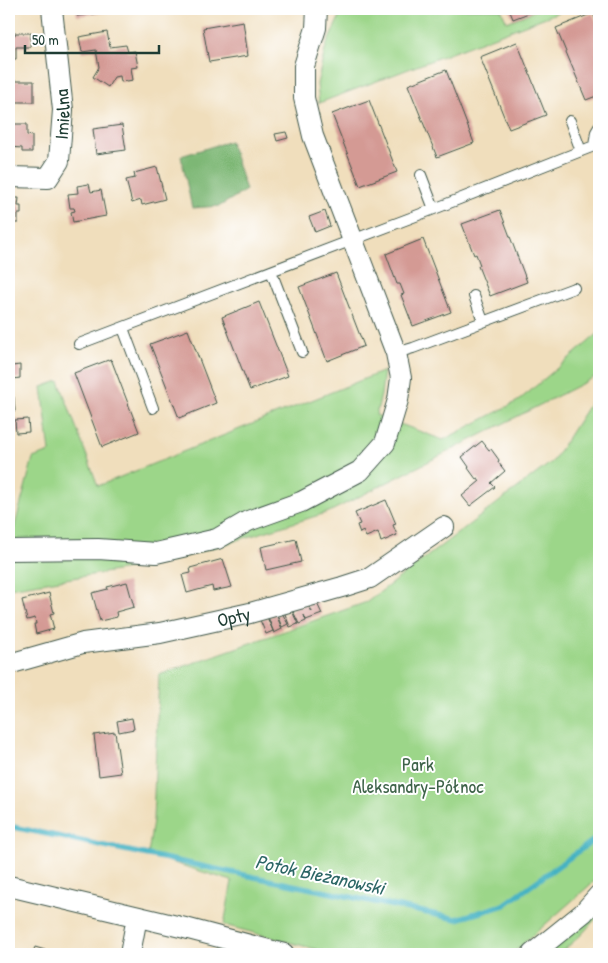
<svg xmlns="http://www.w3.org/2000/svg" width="608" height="963" font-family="'Patrick Hand',sans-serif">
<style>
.green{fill:#9cd689;stroke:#5e8a5e}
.forest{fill:#7db775;stroke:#4e7a54}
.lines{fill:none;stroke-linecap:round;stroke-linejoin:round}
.stream{stroke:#45b2c3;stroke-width:5.5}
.building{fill:#d49a94}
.lane-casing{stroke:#3e5548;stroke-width:12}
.street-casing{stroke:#3e5548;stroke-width:22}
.lane{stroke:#fff;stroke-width:10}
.street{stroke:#fff;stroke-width:20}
.labels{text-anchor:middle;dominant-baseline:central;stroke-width:4;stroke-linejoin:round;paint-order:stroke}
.street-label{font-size:19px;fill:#1f3d34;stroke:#fff}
.park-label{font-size:19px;fill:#3e6349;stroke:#fff}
.water-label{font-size:20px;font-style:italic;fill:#2c6666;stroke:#fff}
</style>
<rect width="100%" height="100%" fill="#fff"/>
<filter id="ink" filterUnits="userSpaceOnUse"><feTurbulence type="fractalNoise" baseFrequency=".02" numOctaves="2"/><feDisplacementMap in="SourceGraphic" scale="10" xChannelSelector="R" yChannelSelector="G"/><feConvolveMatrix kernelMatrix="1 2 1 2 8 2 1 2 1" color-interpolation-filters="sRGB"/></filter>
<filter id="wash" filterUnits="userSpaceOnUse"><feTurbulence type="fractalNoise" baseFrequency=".0096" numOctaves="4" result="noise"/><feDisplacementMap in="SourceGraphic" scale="20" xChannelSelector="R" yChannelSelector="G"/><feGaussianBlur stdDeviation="1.12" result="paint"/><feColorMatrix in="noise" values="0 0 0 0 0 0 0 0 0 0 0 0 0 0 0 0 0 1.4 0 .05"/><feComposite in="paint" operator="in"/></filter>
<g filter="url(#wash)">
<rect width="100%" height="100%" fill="#f0debc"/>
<path class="green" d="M343 9H501L507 22 539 9H567L319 103 317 84 326 46Z
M599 333V375L329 512 160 564 9 588V529H14L33 458 50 452 42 387 59 381 98 486 384 371 381 395 376 415 443 440 518 401Z
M599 389V877L514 952 504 954H334L224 925 232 881 148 855 153 820 159 675 367 602 553 461Z
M599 905V915L581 935 565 949 557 954H545Z"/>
<path class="forest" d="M230 141 246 190 220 206 192 208 181 156Z"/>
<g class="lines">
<path class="stream" d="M13 827 457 919 504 905 594 840 599 835"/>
</g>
<g id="blocks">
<path class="building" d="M76 9H109V12L77 16Z
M509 9H539L513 19Z
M593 13 599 28V95L586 100 556 28Z
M243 21 248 56 209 62 203 28Z
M107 32 110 47 126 45 128 52 135 51 138 67 131 68 133 80 121 82 120 76 114 77 108 87 93 77 99 67 96 50 82 52 79 37Z
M15 33H31L30 47H16V59H9V35H15Z
M517 42 546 115 509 129 480 57Z
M446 70 474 143 437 157 408 85Z
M9 81H34V102H9Z
M369 100 397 172 360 186 332 114Z
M9 124H27V135L32 136V152H22V148L9 147Z
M122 125 126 150 96 154 93 129Z
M286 132 288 138 277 141 275 134Z
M157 167 165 199 142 205 141 200 132 203 126 180 135 178 134 173Z
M89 184 91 192 101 190 106 216 73 222 71 212 75 211 74 208H70L68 194 78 193 77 186Z
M9 198H19L18 206H21V214H18V223H9Z
M500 210 527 282 490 296 478 266 480 265 476 254 474 255 462 224Z
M325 211 330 226 315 232 309 217Z
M423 239 451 312 413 326 401 295 404 294 400 284H397L386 254Z
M336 273 364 346 327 361 299 287Z
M259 302 288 376 250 390 222 317Z
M188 330 216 403 179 418 150 344Z
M111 359 139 432 102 447 74 373Z
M20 365V378L13 379 12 366Z
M14 397 15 411H13L14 420H9V398Z
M28 419 29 432 16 433 15 420Z
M482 441 489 450 491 449 499 460 498 462 505 471 491 483 495 487 470 506 462 496 480 481 478 478 476 479 468 468 469 467 462 457Z
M386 500 396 524 393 525 397 535 381 542 378 532 366 537 363 531 360 533 357 525 360 524 355 513Z
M296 539 301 562 266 570 261 547Z
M223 559 232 587 213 591 212 586 187 593 182 575 191 573 190 568Z
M127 582 134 607 116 612 117 617 100 621 92 593 108 589 107 587Z
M49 593 54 613 50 614 54 629 36 634 34 624H36L35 618 27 620 22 600Z
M316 601 322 614 306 620 304 615 306 621 299 624 292 609 308 604 312 612 309 604Z
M292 611 298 624 290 627 285 614Z
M282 613 288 624 282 627 277 615Z
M276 614 282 629 274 633 268 617Z
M267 617 273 631 266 634 260 620Z
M132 718 134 729 119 732 117 721Z
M115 732 121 773 99 776 94 735Z
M35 947 52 952 51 954H32Z"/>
</g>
</g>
<g filter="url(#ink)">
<use href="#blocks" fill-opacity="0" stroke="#3e5548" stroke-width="1"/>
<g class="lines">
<g class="lane-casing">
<path id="lane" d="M570 121 581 151
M594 146 596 132 599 127
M421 175 434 209
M271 271 302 352
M474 296 483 321
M123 328 153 408
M79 344 434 209 581 151 594 146 599 148
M396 353 413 348 574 288"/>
</g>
<g class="street-casing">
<g id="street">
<path id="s1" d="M9 177 48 178 59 161 63 110 52 9"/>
<path d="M9 550 98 549 156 553 217 539 248 521 301 502 360 471 385 443 398 400 401 378 396 353 313 136 304 98V66L316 28 317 9"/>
<path id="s2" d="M9 664 83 643 160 633 250 613 342 587 370 578 444 527"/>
<path d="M9 886 185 928 284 954"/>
<path d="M130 954 137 917"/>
<path d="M532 954 583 913 599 895"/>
</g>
</g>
<use href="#lane" class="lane"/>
<use href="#street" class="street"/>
</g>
</g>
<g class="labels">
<g class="street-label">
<text stroke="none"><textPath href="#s1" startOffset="106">Imielna</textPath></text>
<text stroke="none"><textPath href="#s2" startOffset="230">Opty</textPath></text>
</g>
<g class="park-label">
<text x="418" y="764">Park<tspan x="418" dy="22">Aleksandry-Północ</tspan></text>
</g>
<g class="water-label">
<text transform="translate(320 874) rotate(12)">Potok Bieżanowski</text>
</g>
</g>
<rect width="608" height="963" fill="none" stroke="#fff" stroke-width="30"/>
<path d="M25 45v8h134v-8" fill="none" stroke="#1f3d34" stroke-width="2.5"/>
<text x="32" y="45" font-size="15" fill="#1f3d34" stroke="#ffffff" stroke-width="4" paint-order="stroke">50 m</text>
</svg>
